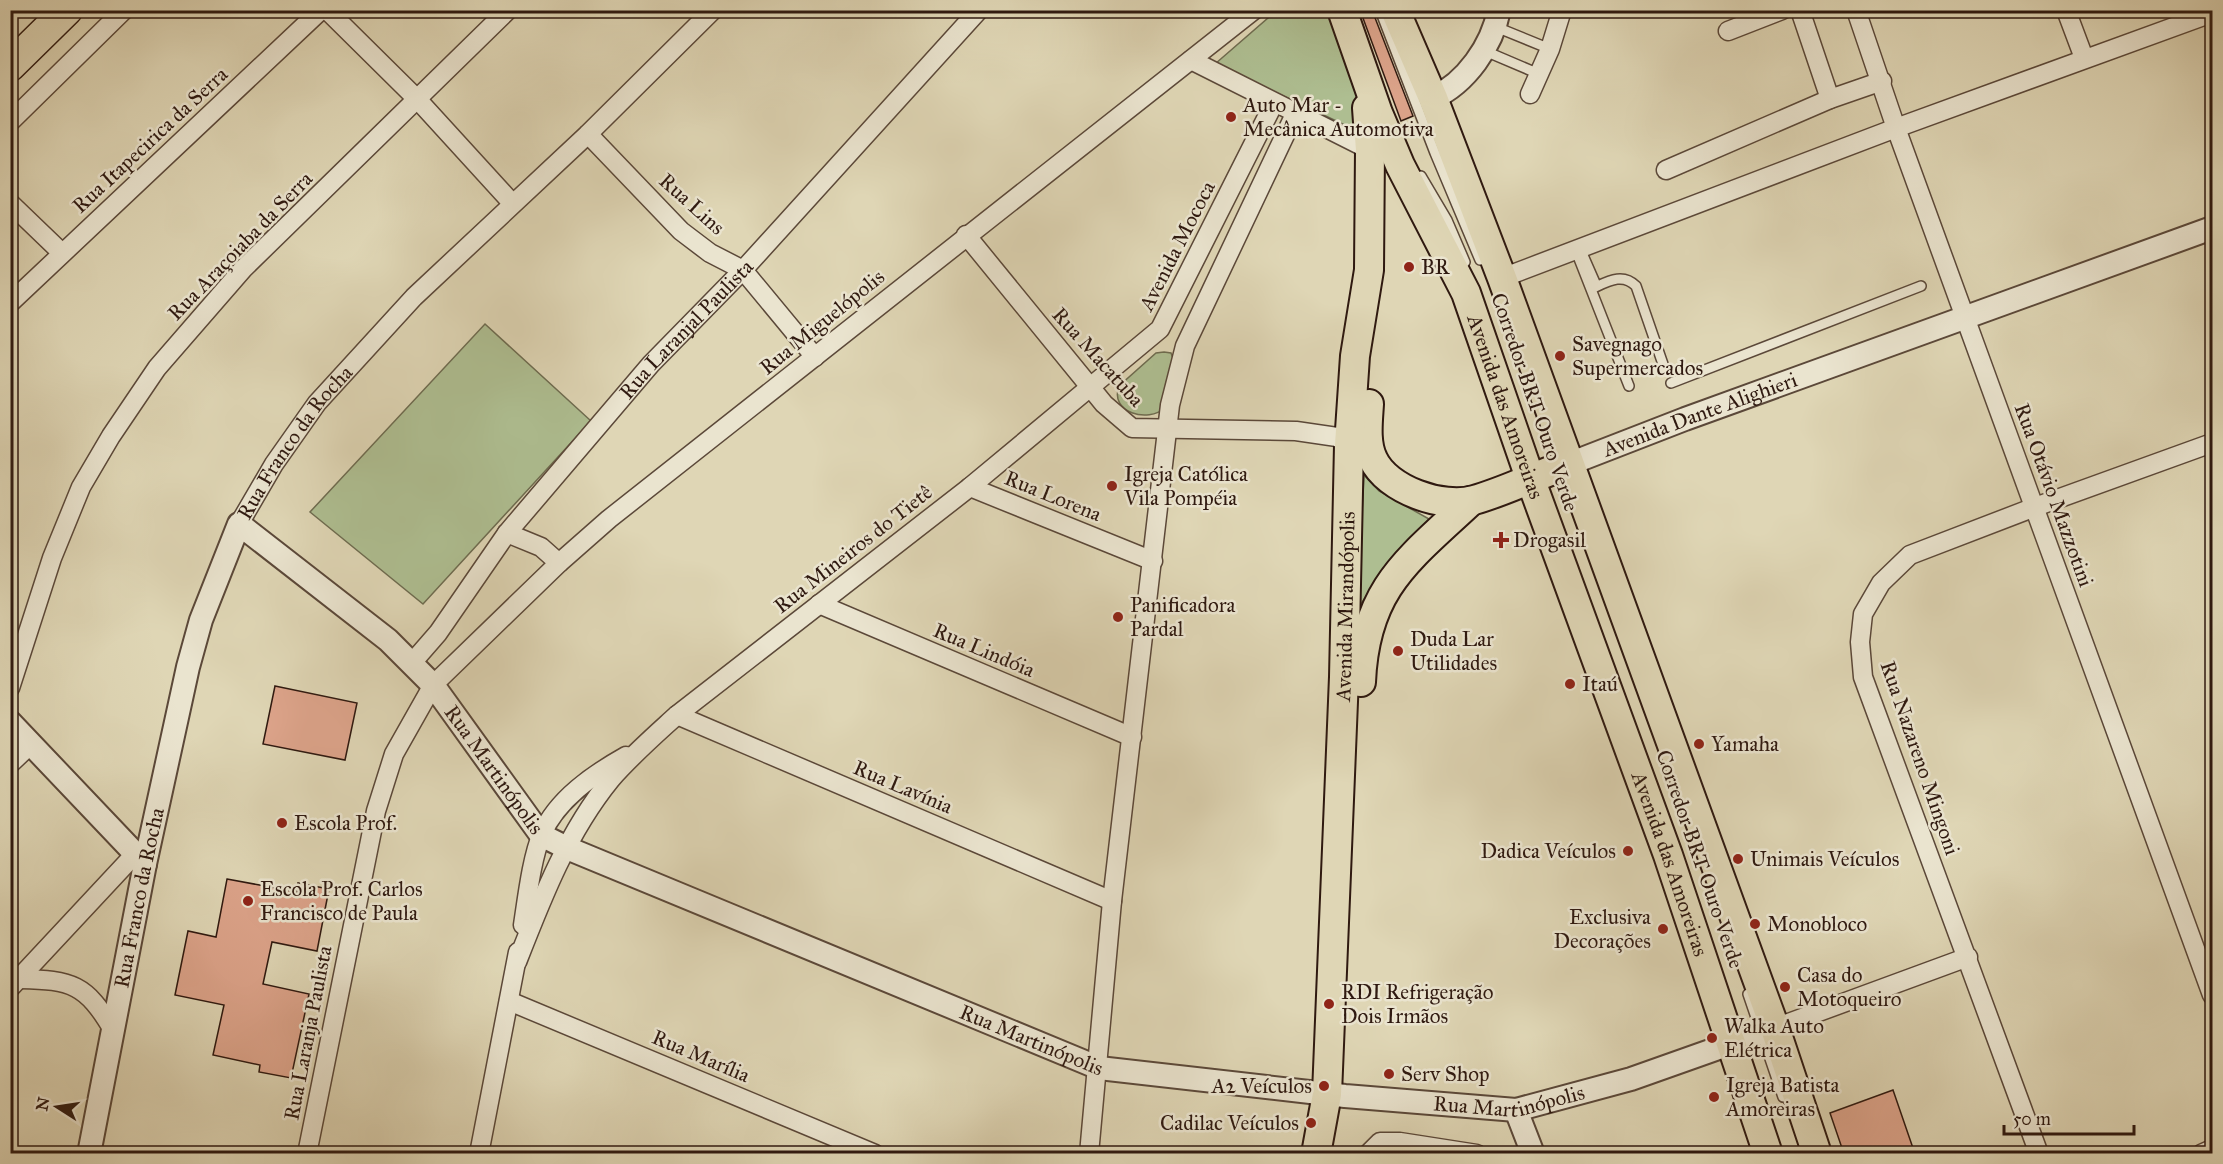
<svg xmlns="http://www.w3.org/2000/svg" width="2223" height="1164" font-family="'IM FELL Great Primer',serif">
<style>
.green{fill:#aebe91;stroke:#6e6c50;stroke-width:1.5}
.building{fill:#dda48b;stroke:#2f1910;stroke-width:1.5}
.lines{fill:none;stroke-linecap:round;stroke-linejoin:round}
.service-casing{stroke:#5b4839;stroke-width:12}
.minor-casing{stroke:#5b4839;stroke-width:21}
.tertiary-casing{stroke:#5b4839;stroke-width:26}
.primary-casing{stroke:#2f1910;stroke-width:32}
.trunk-casing{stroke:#2f1910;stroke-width:33}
.service{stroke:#eae4cf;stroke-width:9}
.minor{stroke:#eae4cf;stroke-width:18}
.tertiary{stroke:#eae4cf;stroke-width:22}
.primary{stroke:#dfd6b5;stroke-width:28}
.trunk{stroke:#dfd6b5;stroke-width:30}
.poi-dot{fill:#8f2418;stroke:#eae4cf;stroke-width:2}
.labels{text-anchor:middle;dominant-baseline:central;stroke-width:5;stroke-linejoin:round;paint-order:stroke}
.poi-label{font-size:21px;fill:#2f1910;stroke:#eae4cf;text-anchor:start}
.street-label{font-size:21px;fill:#2f1910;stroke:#eae4cf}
</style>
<rect width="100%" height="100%" fill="#dfd6b5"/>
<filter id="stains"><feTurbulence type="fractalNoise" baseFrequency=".00333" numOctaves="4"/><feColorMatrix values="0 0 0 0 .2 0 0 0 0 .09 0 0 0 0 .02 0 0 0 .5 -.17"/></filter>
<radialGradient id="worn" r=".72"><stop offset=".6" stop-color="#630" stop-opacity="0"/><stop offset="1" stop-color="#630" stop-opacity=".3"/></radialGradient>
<path class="green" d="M1276 11H1340L1355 52 1362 133 1215 64Z
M485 324 591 421 423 604 310 512Z
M1164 352 1171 353 1174 361 1166 383 1165 408C1148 423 1109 413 1119 386L1156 353Z
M1364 475 1379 491 1429 519 1382 572 1357 610Z"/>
<path class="building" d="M1360 10H1372L1413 116 1401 121Z
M275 686 357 703 345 760 263 744Z
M227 879 297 892 298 883 329 889 317 951 272 942 263 984 309 994 291 1078 259 1072 260 1065 213 1055 224 1005 175 995 188 931 216 937Z
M1893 1090 1915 1154H1844L1830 1113Z"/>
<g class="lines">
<g class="service-casing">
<path id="service" d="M1380 10 1435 153 1480 260
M1496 27 1550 49
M1485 51 1539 74
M1421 176 1447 220 1465 262
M1576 251 1629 386
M1582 253 1596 285
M1591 289C1607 282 1622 272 1636 286L1665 370
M1671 383 1921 286
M1748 994 1783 1097"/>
</g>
<g class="minor-casing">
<g id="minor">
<path d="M327 10 418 100 512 203"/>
<path d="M1800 10 1830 99"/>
<path d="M1856 10 1896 128 2212 995"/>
<path d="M2066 10 2084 58"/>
<path d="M1728 31 1782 10"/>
<path d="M1191 60 1370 150"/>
<path d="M1530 94 1550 49 1562 10"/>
<path d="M10 122 124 10"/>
<path d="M588 134 681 231 710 253 743 270 815 357"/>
<path d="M1666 170 1830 99 1882 81"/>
<path d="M10 203 62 253"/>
<path d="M966 235 1104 404 1132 428 1296 431 1337 437 1355 448"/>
<path d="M1502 278 1896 128 2212 13"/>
<path d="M10 303 321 10"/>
<path d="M970 487 1153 561"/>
<path id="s1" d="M239 524 274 464 317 403 414 297 588 134 713 10"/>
<path d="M507 533 541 547 559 563"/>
<path d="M819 604 1132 737"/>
<path id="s2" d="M411 664 438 633 507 533 651 364 743 270 979 10"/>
<path d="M10 688 52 558 81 487 111 436 157 368 243 269 508 10"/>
<path d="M677 715 1112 901"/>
<path d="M10 764 30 745"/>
<path d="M523 925C527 899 532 856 542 834 557 799 594 774 626 756"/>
<path d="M517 962C542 898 567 833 611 779 631 756 654 736 677 715L970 487 1160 329 1274 103"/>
<path d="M20 979C72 980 86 984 113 1030"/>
<path d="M10 988 136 853"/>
<path d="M509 1001 875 1154"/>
<path d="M1775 1028 1968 957"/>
<path d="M307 1154 376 811 394 754 433 685 559 563 609 519 1254 10"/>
<path d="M479 1154 518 952"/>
<path d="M1089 1154 1112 901 1170 405 1185 346 1295 114"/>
<path d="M1368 1154 1380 1142H1400L1477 1154"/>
<path d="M2039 1154 1863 677 1860 642 1863 614 1881 583 1910 555 2035 507 2212 443"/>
<path d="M2201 1154 2212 1149"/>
</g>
</g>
<g class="tertiary-casing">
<g id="tertiary">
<path d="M1433 98C1466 83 1492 46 1499 10"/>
<path id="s3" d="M1569 464 1685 419 2212 228"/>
<path d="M10 722 145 864"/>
<path d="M1516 1110 1533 1154"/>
<path id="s4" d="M89 1154 145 864 188 667 201 620 239 524 388 640 433 685 541 835 567 848 1099 1068 1345 1096 1516 1110 1631 1079 1775 1028"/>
</g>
</g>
<g class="primary-casing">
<g id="primary">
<path id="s5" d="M1342 10 1378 113 1400 165 1466 293 1530 478 1668 855 1768 1154"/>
<path d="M1395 10 1433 98 1502 278 1775 1028 1817 1154"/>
<path d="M1369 404C1368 421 1365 443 1373 459 1387 490 1443 509 1474 500 1506 491 1537 475 1569 464"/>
<path d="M1361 682C1365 588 1408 560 1471 501"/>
<path id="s6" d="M1316 1154 1327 1094 1344 677 1349 445 1355 356 1369 270 1370 150 1367 108"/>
</g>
</g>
<g class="trunk-casing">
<path id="trunk" d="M10 66 67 10"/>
</g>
<use href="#service" class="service"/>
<use href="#minor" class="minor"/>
<use href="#tertiary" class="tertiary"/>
<use href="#primary" class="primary"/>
<use href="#trunk" class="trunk"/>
</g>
<g class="poi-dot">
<circle cx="1231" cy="117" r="6"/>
<circle cx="1409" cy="267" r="6"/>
<circle cx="1560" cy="356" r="6"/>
<circle cx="1112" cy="486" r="6"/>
<path d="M1498 531h6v6h6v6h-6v6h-6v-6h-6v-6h6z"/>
<circle cx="1118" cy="617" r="6"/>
<circle cx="1398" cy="651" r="6"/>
<circle cx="1570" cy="684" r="6"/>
<circle cx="1699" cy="744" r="6"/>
<circle cx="282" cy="823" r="6"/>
<circle cx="1628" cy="851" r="6"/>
<circle cx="1738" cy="859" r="6"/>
<circle cx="248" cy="901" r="6"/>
<circle cx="1755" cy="924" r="6"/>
<circle cx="1663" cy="929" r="6"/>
<circle cx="1785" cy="987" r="6"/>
<circle cx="1329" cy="1004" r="6"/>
<circle cx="1712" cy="1038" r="6"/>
<circle cx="1389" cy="1074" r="6"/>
<circle cx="1324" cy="1086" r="6"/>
<circle cx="1714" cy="1097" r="6"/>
<circle cx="1311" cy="1123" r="6"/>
</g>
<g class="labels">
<g class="poi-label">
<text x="1243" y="105">Auto Mar -<tspan x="1243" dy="24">Mecânica Automotiva</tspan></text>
<text x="1421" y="267">BR</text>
<text x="1572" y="344">Savegnago<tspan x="1572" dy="24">Supermercados</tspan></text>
<text x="1124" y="474">Igreja Católica<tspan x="1124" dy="24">Vila Pompéia</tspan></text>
<text x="1513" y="540">Drogasil</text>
<text x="1130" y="605">Panificadora<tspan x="1130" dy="24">Pardal</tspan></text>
<text x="1410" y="639">Duda Lar<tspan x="1410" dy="24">Utilidades</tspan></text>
<text x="1582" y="684">Itaú</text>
<text x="1711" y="744">Yamaha</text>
<text x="294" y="823">Escola Prof.</text>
<text x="1616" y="851" text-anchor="end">Dadica Veículos</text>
<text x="1750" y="859">Unimais Veículos</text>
<text x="260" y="889">Escola Prof. Carlos<tspan x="260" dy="24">Francisco de Paula</tspan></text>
<text x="1651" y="917" text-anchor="end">Exclusiva<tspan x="1651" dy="24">Decorações</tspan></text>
<text x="1767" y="924">Monobloco</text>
<text x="1797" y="975">Casa do<tspan x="1797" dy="24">Motoqueiro</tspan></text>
<text x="1341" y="992">RDI Refrigeração<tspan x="1341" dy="24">Dois Irmãos</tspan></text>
<text x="1724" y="1026">Walka Auto<tspan x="1724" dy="24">Elétrica</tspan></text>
<text x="1401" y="1074">Serv Shop</text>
<text x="1726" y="1085">Igreja Batista<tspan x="1726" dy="24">Amoreiras</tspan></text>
<text x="1312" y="1086" text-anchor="end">A2 Veículos</text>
<text x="1299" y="1123" text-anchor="end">Cadilac Veículos</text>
</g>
<g class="street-label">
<text transform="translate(150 140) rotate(-43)">Rua Itapecirica da Serra</text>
<text transform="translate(692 204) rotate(42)">Rua Lins</text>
<text transform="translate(240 246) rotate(-46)">Rua Araçoiaba da Serra</text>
<text transform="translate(1177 246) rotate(-63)">Avenida Mococa</text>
<text transform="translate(822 322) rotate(-39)">Rua Miguelópolis</text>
<text stroke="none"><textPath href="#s2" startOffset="434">Rua Laranjal Paulista</textPath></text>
<text transform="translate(1098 357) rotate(48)">Rua Macatuba</text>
<text transform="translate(1535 402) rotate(71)">Corredor BRT Ouro Verde</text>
<text stroke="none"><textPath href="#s5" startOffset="430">Avenida das Amoreiras</textPath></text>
<text stroke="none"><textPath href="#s3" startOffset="140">Avenida Dante Alighieri</textPath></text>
<text stroke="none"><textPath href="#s1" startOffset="99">Rua Franco da Rocha</textPath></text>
<text transform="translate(2054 495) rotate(70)">Rua Otávio Mazzotini</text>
<text transform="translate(1053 496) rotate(22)">Rua Lorena</text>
<text transform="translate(853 549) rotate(-38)">Rua Mineiros do Tietê</text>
<text stroke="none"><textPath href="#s6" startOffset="549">Avenida Mirandópolis</textPath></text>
<text transform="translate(984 650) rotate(23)">Rua Lindóia</text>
<text transform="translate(1920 758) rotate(71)">Rua Nazareno Mingoni</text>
<text stroke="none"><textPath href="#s4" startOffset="1006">Rua Martinópolis</textPath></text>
<text transform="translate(903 787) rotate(23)">Rua Lavínia</text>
<text transform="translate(1700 859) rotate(71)">Corredor BRT Ouro Verde</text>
<text stroke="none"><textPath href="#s5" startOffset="916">Avenida das Amoreiras</textPath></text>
<text stroke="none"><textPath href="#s4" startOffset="261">Rua Franco da Rocha</textPath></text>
<text transform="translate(308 1033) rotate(-79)">Rua Laranja Paulista</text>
<text stroke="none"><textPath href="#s4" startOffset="1618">Rua Martinópolis</textPath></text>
<text transform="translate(701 1056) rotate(23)">Rua Marília</text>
<text stroke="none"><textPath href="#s4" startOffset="2104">Rua Martinópolis</textPath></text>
</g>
</g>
<rect width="2223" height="1164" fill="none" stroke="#dfd6b5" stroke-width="36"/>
<rect x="12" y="12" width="2199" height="1140" fill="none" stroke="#2f1910" stroke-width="3"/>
<rect x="18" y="18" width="2187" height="1128" fill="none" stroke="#2f1910" stroke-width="1.5"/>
<g transform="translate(57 1107) rotate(282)" stroke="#eae4cf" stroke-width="4.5" paint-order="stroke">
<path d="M0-4.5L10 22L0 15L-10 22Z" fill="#2f1910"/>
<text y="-9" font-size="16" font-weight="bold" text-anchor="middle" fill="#2f1910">N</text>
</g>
<path d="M2004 1125v9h130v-9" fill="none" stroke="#2f1910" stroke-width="3"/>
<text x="2013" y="1125" font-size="18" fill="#2f1910" stroke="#eae4cf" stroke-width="4.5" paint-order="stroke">50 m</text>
<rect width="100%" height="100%" filter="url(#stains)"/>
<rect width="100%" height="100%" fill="url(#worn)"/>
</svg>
